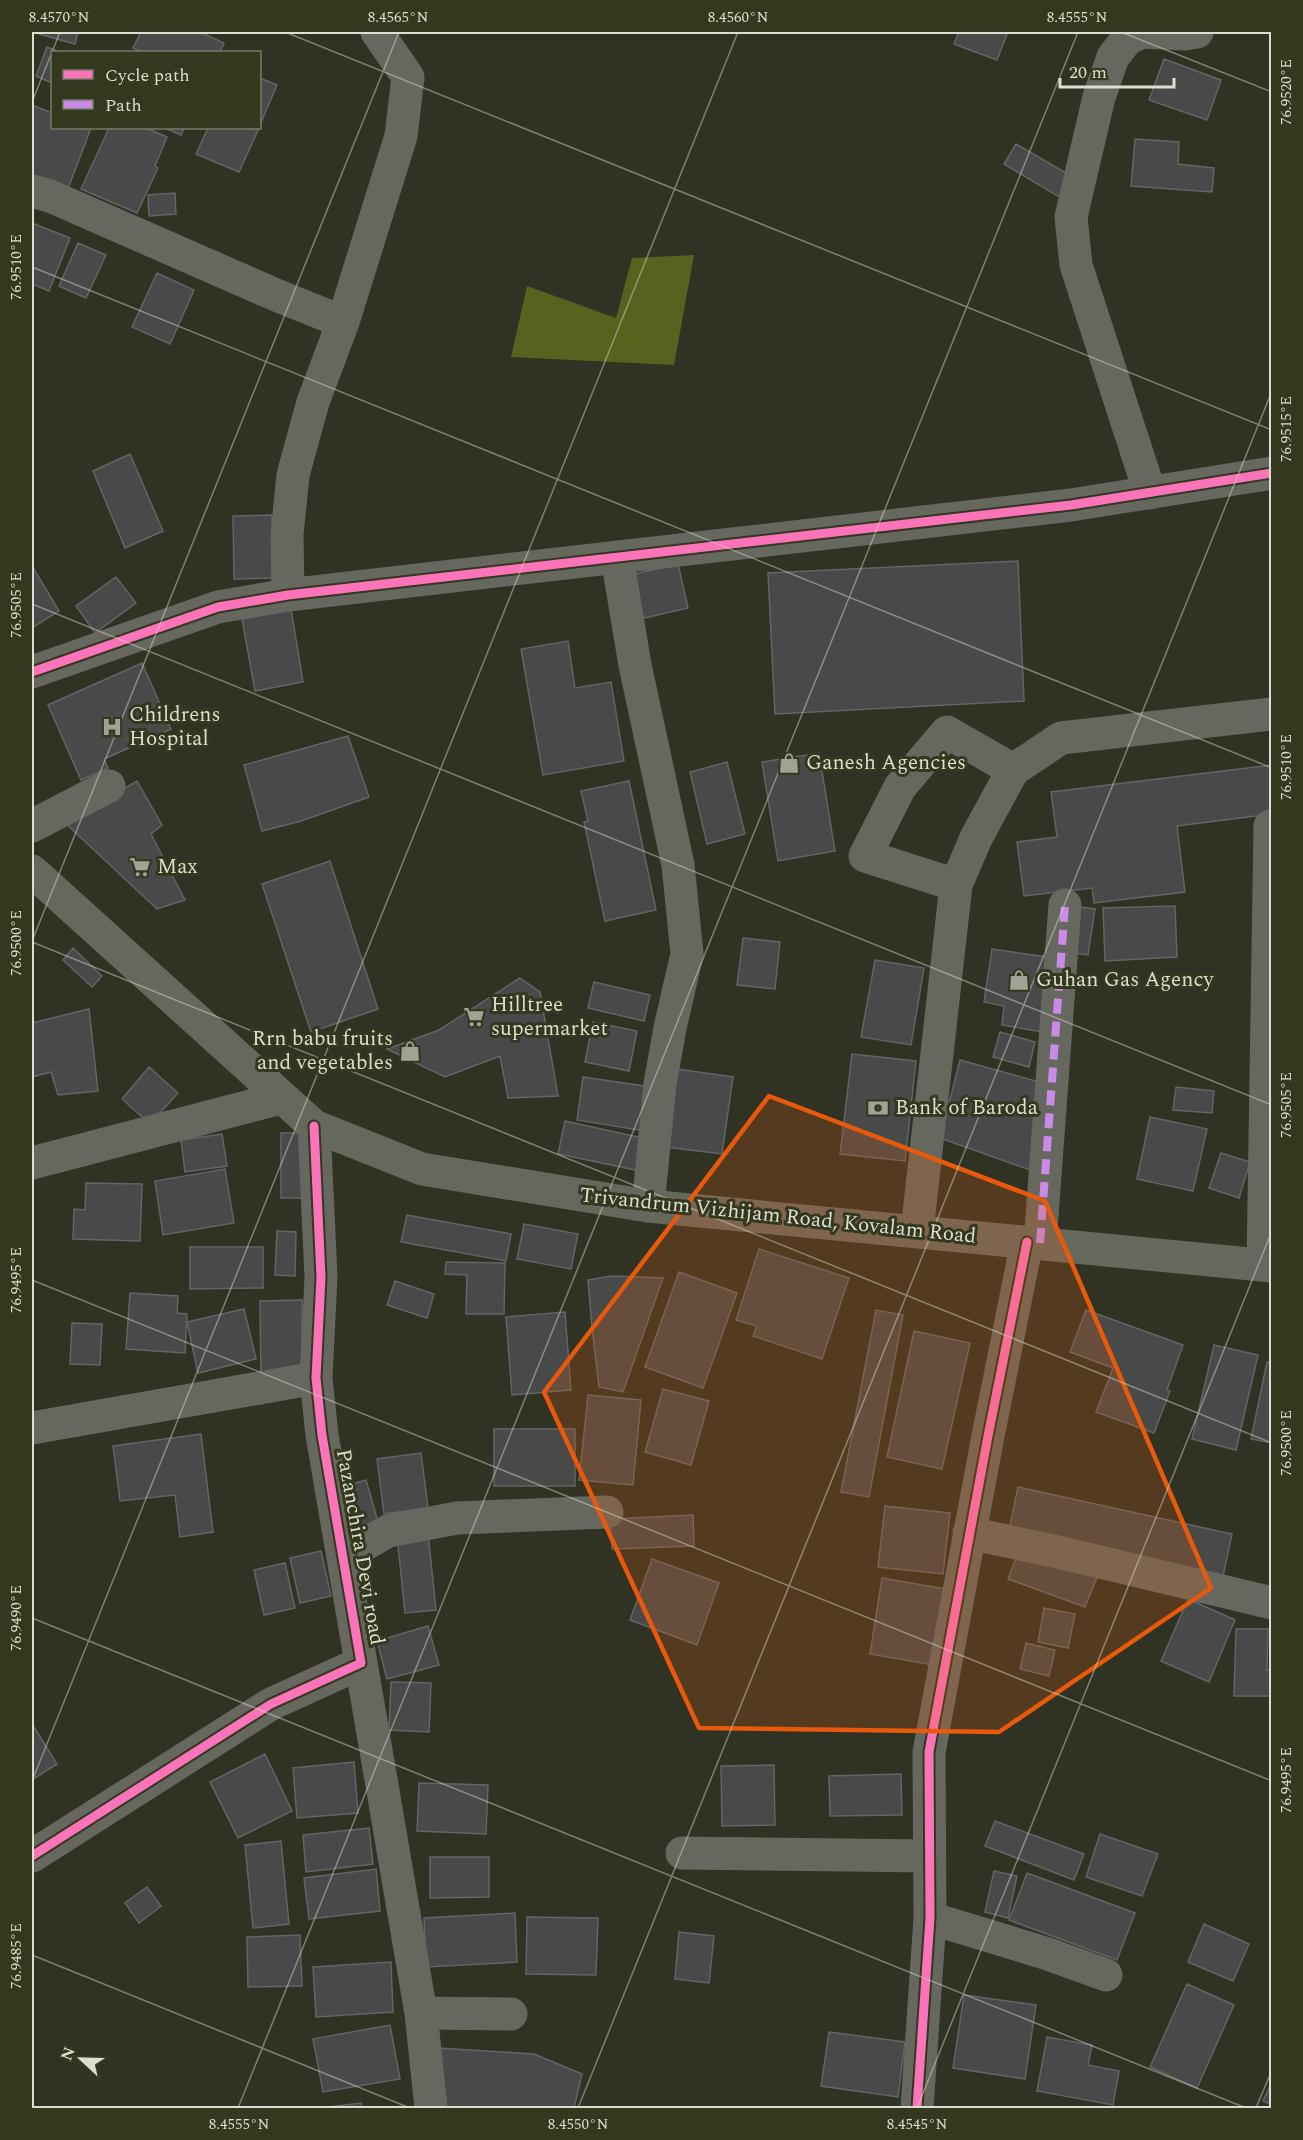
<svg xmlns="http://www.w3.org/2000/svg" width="1303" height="2140" font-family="Spectral,serif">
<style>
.water{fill:#59611f}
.building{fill:#474a49;stroke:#626564;stroke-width:1.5}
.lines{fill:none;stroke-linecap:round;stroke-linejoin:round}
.minor{stroke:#666860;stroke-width:33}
.major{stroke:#66685e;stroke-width:33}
.quiet{stroke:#ca8be6;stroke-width:8;stroke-dasharray:15 8;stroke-linecap:butt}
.cycleway-casing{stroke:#33381e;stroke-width:13}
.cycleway{stroke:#fb73b8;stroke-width:9}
.marked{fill:#e8590c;fill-opacity:0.2;stroke:#e8590c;stroke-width:4.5;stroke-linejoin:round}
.ticks{fill:none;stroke:#dcdfd0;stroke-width:1.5;stroke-opacity:0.45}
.labels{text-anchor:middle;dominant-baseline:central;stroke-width:6;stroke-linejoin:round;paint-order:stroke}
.poi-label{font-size:21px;fill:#dcdfd0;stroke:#33381e;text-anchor:start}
.street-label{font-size:21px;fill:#dcdfd0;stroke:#33381e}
.neatline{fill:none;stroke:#dcdfd0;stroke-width:2}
.ticks-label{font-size:15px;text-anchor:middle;fill:#dcdfd0}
</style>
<rect width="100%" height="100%" fill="#303224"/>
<path class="water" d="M694 255 674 365 511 357 527 286 616 318 632 258Z"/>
<path class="building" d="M32 32H78L75 44Z
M141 32H200L224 43 220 52H142L133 48Z
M959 32H999L1007 34 997 60 954 44Z
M47 47 60 52H52V83L36 76Z
M1164 59 1221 80 1207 120 1149 100Z
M260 78 277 85 260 125Z
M32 105 52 113V128H91L66 194 32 180Z
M109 128H146L167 137 155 166 158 168 137 213 81 189Z
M165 128H184L181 135Z
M208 128H259L239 172 196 154Z
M1135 139 1179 142 1178 164 1214 168 1212 192 1131 186Z
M1016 144 1073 177 1061 198 1004 164Z
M175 193 176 214 149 216 148 195Z
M32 223 70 238 49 291 32 284Z
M78 243 106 255 86 298 59 286Z
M157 273 194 290 170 344 132 327Z
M130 454 163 531 125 548 93 471Z
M272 515 273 578 234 579 233 516Z
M1018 561 1024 701 775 714 768 573Z
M678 564 688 608 640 619 630 575Z
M32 566 59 611 32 628Z
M116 577 136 603 95 633 76 606Z
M291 609 303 682 255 691 242 619Z
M568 641 575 688 611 682 624 761 543 775 521 649Z
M142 663 171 729 104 759 108 768 81 780 48 705Z
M348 736 369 797 301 821 262 831 244 765Z
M819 753 835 851 778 861 762 762Z
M727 762 745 834 707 844 690 772Z
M1272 765V814L1177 826 1185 892 1094 903 1092 888 1024 896 1017 842 1057 837 1051 792Z
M137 781 162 825 151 834 185 900 157 909 65 823Z
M629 781 656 910 605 921 584 822 588 821 581 791Z
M330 861 378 1009 311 1032 262 884Z
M1072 906 1095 909 1088 955 1065 952Z
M1175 906 1177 957 1105 961 1103 908Z
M743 938 780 942 775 989 737 985Z
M73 948 102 976 92 987 63 960Z
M992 949 1053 958 1042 1032 1002 1025 1004 1006 984 1002Z
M875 960 924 968 911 1045 861 1037Z
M520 978 540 992 558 1096 508 1098 500 1056 445 1077 387 1049 439 1030Z
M594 982 650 995 644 1021 588 1008Z
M89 1009 98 1091 58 1095 51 1072 32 1077V1023Z
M593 1022 637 1031 629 1071 585 1062Z
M1000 1032 1035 1042 1029 1067 993 1057Z
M852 1054 916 1061 905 1161 840 1154Z
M960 1060 1043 1083 1033 1171 940 1138Z
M149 1067 178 1093 150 1124 122 1099Z
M677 1069 733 1077 722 1154 666 1147Z
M583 1077 651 1087 644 1131 577 1120Z
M1176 1087 1214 1091 1212 1113 1173 1110Z
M1150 1117 1207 1129 1193 1191 1137 1179Z
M565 1121 652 1140 645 1172 558 1154Z
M281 1133H304L303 1198H281Z
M222 1134 227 1166 185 1172 181 1140Z
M1221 1153 1250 1162 1239 1198 1209 1188Z
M225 1169 234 1223 163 1235 155 1181Z
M86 1183 142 1184 140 1241 73 1239 74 1209 85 1210Z
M407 1215 511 1234 506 1261 401 1242Z
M524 1224 578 1234 571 1269 517 1259Z
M277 1231 296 1232 295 1276 275 1275Z
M190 1247H263V1288L190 1289Z
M759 1249 849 1278 822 1359 753 1336 757 1326 736 1320Z
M446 1262 505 1263 504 1314H466L467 1275 445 1274Z
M679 1272 737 1293 703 1388 645 1367Z
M611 1276 663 1278 623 1392 599 1387 592 1327 588 1280Z
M395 1281 434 1294 427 1318 387 1305Z
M130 1293 178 1296 177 1313 187 1314 185 1353 126 1349Z
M302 1300V1376L261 1377 260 1301Z
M244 1309 256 1359 198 1373 187 1322Z
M876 1310 903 1315 869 1497 841 1492Z
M1086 1310 1183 1345 1167 1390 1170 1391 1154 1433 1096 1412 1113 1368 1070 1352Z
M565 1312 571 1390 512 1395 506 1317Z
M72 1323 102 1324 100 1365 70 1364Z
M914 1331 970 1343 942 1469 887 1457Z
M1214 1345 1258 1355 1236 1450 1192 1439Z
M1267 1362 1272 1363V1443L1251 1439Z
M663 1389 709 1401 691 1465 645 1452Z
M588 1395 641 1400 633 1485 579 1480Z
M494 1429H575V1486H494Z
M201 1434 213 1532 180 1537 175 1495 120 1501 113 1446Z
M421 1453 428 1508 384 1514 377 1459Z
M366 1480 380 1529 352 1536 339 1488Z
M1018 1487 1232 1534 1222 1581 1008 1535Z
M885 1506 950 1513 943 1574 878 1567Z
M693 1515 694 1546 612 1549 610 1519Z
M428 1533 436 1610 405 1613 397 1536Z
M1020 1547 1098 1575 1085 1607 1008 1579Z
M321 1551 331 1596 300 1603 290 1558Z
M652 1559 719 1583 697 1645 630 1620Z
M285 1563 295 1608 264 1615 254 1570Z
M882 1578 946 1589 933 1665 870 1654Z
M1188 1599 1235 1620 1209 1682 1161 1661Z
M1044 1608 1075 1614 1068 1648 1038 1642Z
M428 1626 439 1665 387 1679 377 1641Z
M1236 1629H1268L1267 1670H1272V1696H1234Z
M1026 1643 1055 1650 1049 1676 1020 1669Z
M391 1682 431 1683 429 1732 389 1730Z
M32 1724 57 1764 32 1780Z
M265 1754 292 1811 238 1838 210 1782Z
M354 1762 358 1813 297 1818 293 1768Z
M774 1765 775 1825 722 1826 721 1766Z
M901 1774 902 1815 830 1816 829 1776Z
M419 1783 488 1785 486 1834 417 1831Z
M995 1821 1084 1854 1074 1880 985 1846Z
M369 1828 373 1864 306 1872 303 1835Z
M1100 1834 1158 1854 1142 1896 1086 1877Z
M281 1841 289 1924 253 1928 245 1845Z
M430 1857H489V1897L430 1898Z
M376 1869 380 1911 309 1919 304 1878Z
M994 1871 1017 1876 1008 1918 985 1912Z
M1027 1873 1135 1913 1117 1960 1009 1920Z
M147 1887 161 1906 139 1923 125 1903Z
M515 1913 517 1962 426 1967 424 1918Z
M527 1917 598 1918 596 1975 526 1974Z
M1204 1924 1249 1944 1233 1981 1188 1962Z
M679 1932 714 1936 709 1983 675 1979Z
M300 1935 302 1986 248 1987 247 1937Z
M391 1962 393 2012 316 2017 313 1967Z
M1187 1984 1234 2005 1197 2088 1150 2067Z
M964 1995 1036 2005 1025 2079 953 2068Z
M390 2025 400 2079 323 2092 313 2039Z
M829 2032 905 2042 898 2097 821 2086Z
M1047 2037 1092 2045 1088 2065 1119 2071 1113 2105 1037 2091Z
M439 2048 534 2054 582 2074 574 2108H445Z
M1272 2082V2105L1263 2101Z
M361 2103 362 2108H320Z"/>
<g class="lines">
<path class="minor" d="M32 191 50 196 276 295 343 322
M1150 493 1076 265 1071 217 1099 97 1113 57 1127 39 1143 32 1185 34 1197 32
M617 557 635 665 678 865 687 954 670 1028 660 1084 648 1206
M288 595 287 535 293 475 313 402 343 322 401 136 408 77 377 32
M32 672 218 607 288 595 1071 505 1272 473
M32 826 109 786
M956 885 865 856 900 787 947 732 1013 770
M32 1163 281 1098
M917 1231 956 885 976 838 1013 770 1061 738 1272 714
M1040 1243 1065 905
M1263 1265 1270 826
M32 1428 316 1378
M969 1533 1058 1552 1272 1603
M343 1557 388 1531 457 1518 607 1512
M361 1663 421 2013 431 2108
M682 1853 929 1856
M32 1856 271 1704 361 1663 322 1435 316 1378 321 1277 314 1126
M930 1918 1048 1954 1106 1975
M421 2013 511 2014
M917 2108 930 1918 929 1752 988 1436 1027 1242"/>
<path class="major" d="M32 871 314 1126 422 1169 648 1206 1272 1266"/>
<path class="quiet" d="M1040 1243 1065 905"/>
<g class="cycleway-casing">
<path id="cycleway" d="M32 672 218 607 288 595 1071 505 1272 473
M32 1856 271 1704 361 1663 322 1435 316 1378 321 1277 314 1126
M917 2108 930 1918 929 1752 988 1436 1027 1242"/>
</g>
<use href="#cycleway" class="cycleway"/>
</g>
<path class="marked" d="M769 1096 1045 1201 1211 1588 999 1732 699 1728 544 1392Z"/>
<path class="ticks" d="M285 32 1272 430M1121 32 1272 92M32 102 60 32M32 267 1272 768M32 604 1272 1105M32 941 399 32M32 942 1272 1443M32 1280 1272 1781M32 1618 1246 2108M32 1781 738 32M32 1955 410 2108M238 2108 1078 32M578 2108 1272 391M917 2108 1272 1231M1256 2108 1272 2070"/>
<defs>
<g id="hospital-bare" transform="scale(1.62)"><path d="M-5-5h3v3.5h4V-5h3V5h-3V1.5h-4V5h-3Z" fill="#a0a294" stroke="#33381e" stroke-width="2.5" paint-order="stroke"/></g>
<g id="shop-bare" transform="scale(1.62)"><path d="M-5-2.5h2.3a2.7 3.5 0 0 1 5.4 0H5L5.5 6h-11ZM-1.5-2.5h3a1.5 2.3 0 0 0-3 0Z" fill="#a0a294" stroke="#33381e" stroke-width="2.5" paint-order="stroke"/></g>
<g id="supermarket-bare" transform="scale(1.62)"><path d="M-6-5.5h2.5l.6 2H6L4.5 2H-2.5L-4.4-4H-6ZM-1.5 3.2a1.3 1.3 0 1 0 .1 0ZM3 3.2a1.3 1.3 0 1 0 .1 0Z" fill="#a0a294" stroke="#33381e" stroke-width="2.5" paint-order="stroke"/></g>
<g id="bank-bare" transform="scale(1.62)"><path d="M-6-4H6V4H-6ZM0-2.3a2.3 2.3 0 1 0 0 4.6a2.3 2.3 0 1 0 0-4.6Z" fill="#a0a294" stroke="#33381e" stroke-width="2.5" paint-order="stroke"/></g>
</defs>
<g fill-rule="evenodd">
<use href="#hospital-bare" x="112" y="727"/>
<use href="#shop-bare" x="789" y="763"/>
<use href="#supermarket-bare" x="140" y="867"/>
<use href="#shop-bare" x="1019" y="980"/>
<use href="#supermarket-bare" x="474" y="1017"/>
<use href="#shop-bare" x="410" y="1051"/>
<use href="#bank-bare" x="878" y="1108"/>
</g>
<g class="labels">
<g class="poi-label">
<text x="129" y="715">Childrens<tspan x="129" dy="24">Hospital</tspan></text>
<text x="806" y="763">Ganesh Agencies</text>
<text x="157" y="867">Max</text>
<text x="1036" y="980">Guhan Gas Agency</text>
<text x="491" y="1005">Hilltree<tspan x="491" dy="24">supermarket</tspan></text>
<text x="393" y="1039" text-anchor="end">Rrn babu fruits<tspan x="393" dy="24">and vegetables</tspan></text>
<text x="895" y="1108">Bank of Baroda</text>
</g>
<g class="street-label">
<text transform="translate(778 1216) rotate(6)">Trivandrum Vizhijam Road, Kovalam Road</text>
<text transform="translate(360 1547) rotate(80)">Pazanchira Devi road</text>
</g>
</g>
<rect width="1303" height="2140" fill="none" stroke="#33381e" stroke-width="66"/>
<rect x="51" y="51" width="210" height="78" fill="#33381e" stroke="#777b65" stroke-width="1.5"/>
<rect x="63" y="70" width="30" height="9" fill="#fb73b8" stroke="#777b65" stroke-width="1.5"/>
<text x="105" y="81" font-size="18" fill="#dcdfd0">Cycle path</text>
<rect x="63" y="100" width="30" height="9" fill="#ca8be6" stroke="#777b65" stroke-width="1.5"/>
<text x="105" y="111" font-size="18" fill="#dcdfd0">Path</text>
<g transform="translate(81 2059) rotate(292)" stroke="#33381e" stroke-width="4.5" paint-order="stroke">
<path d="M0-4.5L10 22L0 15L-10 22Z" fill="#dcdfd0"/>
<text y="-9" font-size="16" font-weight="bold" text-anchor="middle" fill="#dcdfd0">N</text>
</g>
<path d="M1060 78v9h114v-9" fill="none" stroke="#dcdfd0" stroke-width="3"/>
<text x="1069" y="78" font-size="18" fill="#dcdfd0" stroke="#33381e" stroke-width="4.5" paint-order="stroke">20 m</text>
<rect x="33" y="33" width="1237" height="2074" class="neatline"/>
<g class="ticks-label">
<text x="59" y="22">8.4570°N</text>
<text x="398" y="22">8.4565°N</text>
<text x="738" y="22">8.4560°N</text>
<text x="1077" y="22">8.4555°N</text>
<text transform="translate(1286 92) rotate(-90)" y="5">76.9520°E</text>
<text transform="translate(16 267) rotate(-90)" y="5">76.9510°E</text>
<text transform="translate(1286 429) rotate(-90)" y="5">76.9515°E</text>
<text transform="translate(16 605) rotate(-90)" y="5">76.9505°E</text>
<text transform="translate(1286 767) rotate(-90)" y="5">76.9510°E</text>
<text transform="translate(16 943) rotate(-90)" y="5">76.9500°E</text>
<text transform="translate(1286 1105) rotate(-90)" y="5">76.9505°E</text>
<text transform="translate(16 1280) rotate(-90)" y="5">76.9495°E</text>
<text transform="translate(1286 1443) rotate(-90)" y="5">76.9500°E</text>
<text transform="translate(16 1618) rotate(-90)" y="5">76.9490°E</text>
<text transform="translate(1286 1780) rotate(-90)" y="5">76.9495°E</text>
<text transform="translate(16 1956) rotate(-90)" y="5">76.9485°E</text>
<text x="239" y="2129">8.4555°N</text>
<text x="578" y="2129">8.4550°N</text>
<text x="917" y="2129">8.4545°N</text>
</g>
</svg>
